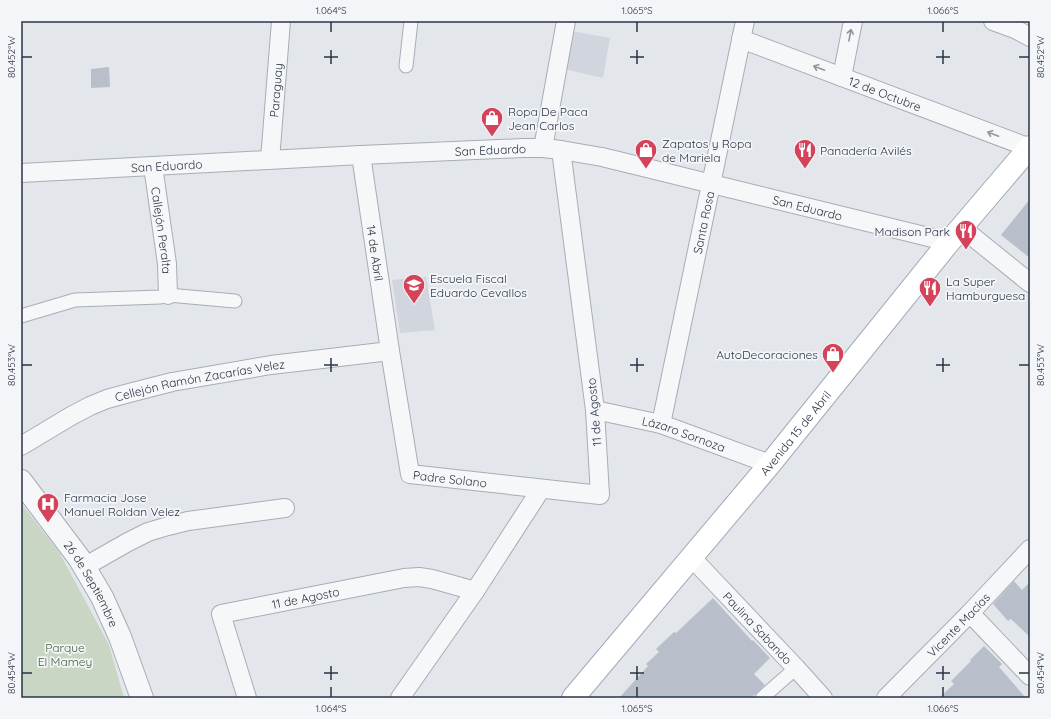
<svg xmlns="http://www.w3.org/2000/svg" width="1051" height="719" font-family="Quicksand,sans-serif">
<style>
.built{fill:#d0d5de}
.green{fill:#c8d6c3}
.building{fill:#b9bfca}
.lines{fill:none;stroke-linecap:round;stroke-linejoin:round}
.pedestrian-casing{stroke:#a7adb6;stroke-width:15}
.minor-casing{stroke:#a7adb6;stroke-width:20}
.tertiary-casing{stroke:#a7adb6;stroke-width:24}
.primary-casing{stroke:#a1aab8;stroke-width:24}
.pedestrian{stroke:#f6f7f9;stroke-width:13}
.minor{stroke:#f6f7f9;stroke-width:18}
.tertiary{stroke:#f6f7f9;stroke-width:22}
.primary{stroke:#fff;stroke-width:22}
.oneway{stroke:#90969f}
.ticks{fill:none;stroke:#293445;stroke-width:1.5}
.labels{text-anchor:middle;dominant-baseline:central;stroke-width:3.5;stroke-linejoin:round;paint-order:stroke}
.street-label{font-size:12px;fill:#293445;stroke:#f3f5f9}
.poi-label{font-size:12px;fill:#293445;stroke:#f3f5f9;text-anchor:start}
.park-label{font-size:12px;fill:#3e6136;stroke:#f3f5f9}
.neatline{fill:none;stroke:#293445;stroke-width:1.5}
.ticks-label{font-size:10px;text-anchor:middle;fill:#293445}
</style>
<rect width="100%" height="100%" fill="#e3e6eb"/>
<path class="built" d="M571 31 610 38 603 78 564 69Z
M426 277 435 330 400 333 392 280Z"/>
<path class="green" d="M21 503 59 552 109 645 124 698H21Z"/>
<path class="building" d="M109 67 110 87 91 88V69Z
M1030 199V258L1001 235Z
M1014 581 1022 590 1030 582V637L1011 619 1008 621 993 604Z
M713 598 752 641 753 640 770 658 754 674 765 685 751 698H619L648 666 646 664 659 652 656 649 674 632 676 633Z
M984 646 1002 664 999 667 1026 698H939L954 684 951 681 971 661 970 660Z"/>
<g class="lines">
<g class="pedestrian-casing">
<path id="pedestrian" d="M406 66 411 21
M21 316 75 300 160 297 168 295 235 301
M762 698 796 668"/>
</g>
<g class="minor-casing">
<g id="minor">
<path d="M993 21 1015 29 1030 37"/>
<path id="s1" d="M741 39 1030 148"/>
<path d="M842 77 853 21"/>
<path d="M543 148 566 21"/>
<path id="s2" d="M361 155 390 351 410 474 600 495 595 410 561 150"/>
<path id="s3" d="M270 160 281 21"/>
<path id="s4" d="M153 166 167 264 168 295"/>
<path id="s5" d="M21 173 361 155 523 148H543L561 150 602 157 949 242"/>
<path d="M962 228 1030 283"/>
<path id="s6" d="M595 410 661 424 770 464"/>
<path id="s7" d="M661 424 745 21"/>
<path id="s8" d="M21 446 71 416 90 406 107 399 133 392 172 382 271 365 390 351"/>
<path id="s9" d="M692 558 796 668 823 698"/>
<path d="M84 567 128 542 148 532 168 526 188 521 285 508"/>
<path d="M970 613 1030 676"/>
<path id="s10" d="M247 698 221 614 404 578 419 577 432 579 475 591"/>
<path d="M400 698 475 591 541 489"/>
<path id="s11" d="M886 698 970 613 1030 549"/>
</g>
</g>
<g class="tertiary-casing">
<g id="tertiary">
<path id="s12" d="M21 481 79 558 102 597 120 637 142 698"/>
</g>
</g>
<g class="primary-casing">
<g id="primary">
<path id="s13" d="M573 698 770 464 949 242 1030 147"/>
</g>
</g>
<use href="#pedestrian" class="pedestrian"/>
<use href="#minor" class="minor"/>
<use href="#tertiary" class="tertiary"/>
<use href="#primary" class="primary"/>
</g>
<defs><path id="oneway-shaft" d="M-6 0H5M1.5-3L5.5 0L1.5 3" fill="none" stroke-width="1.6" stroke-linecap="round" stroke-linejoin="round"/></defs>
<g class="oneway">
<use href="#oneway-shaft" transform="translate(850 35) rotate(-79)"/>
<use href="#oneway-shaft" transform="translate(819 68) rotate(-159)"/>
<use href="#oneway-shaft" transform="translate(993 134) rotate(-159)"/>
</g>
<path class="ticks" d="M331 22V32M637 22V32M943 22V32M331 50V64M637 50V64M943 50V64M22 57H32M324 57H338M630 57H644M936 57H950M1019 57H1029M331 358V372M637 358V372M943 358V372M22 365H32M324 365H338M630 365H644M936 365H950M1019 365H1029M331 666V680M637 666V680M943 666V680M22 673H32M324 673H338M630 673H644M936 673H950M1019 673H1029M331 687V697M637 687V697M943 687V697"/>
<defs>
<g id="shop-pin" transform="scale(1.15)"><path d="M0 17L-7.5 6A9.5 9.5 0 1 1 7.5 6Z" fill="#d5435a" stroke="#f3f5f9"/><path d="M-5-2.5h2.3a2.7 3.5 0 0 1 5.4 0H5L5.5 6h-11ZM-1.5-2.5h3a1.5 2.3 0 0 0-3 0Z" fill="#fff"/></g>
<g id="restaurant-pin" transform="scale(1.15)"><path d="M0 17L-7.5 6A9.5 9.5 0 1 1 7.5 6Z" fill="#d5435a" stroke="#f3f5f9"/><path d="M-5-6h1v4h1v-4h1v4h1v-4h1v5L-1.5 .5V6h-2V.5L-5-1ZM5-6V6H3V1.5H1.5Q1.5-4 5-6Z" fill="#fff"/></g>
<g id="school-pin" transform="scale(1.15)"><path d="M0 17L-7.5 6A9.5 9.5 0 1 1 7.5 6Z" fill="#d5435a" stroke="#f3f5f9"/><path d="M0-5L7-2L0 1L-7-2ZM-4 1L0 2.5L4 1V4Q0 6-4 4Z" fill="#fff"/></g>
<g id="hospital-pin" transform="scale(1.15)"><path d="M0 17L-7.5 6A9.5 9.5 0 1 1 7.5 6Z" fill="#d5435a" stroke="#f3f5f9"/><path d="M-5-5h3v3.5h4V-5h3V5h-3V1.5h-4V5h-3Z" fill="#fff"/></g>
</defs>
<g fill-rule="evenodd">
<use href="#shop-pin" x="492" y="118"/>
<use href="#shop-pin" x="646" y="150"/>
<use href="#restaurant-pin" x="805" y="150"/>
<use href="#restaurant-pin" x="966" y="231"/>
<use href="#school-pin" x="414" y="285"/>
<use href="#restaurant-pin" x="930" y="288"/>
<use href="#shop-pin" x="833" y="354"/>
<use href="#hospital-pin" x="48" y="504"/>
</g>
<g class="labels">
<g class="street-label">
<text stroke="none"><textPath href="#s3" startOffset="70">Paraguay</textPath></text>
<text stroke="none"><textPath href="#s1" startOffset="154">12 de Octubre</textPath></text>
<text stroke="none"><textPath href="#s5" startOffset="470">San Eduardo</textPath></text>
<text stroke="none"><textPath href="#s5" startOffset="146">San Eduardo</textPath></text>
<text stroke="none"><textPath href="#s5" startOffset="794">San Eduardo</textPath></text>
<text stroke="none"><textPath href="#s7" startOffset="206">Santa Rosa</textPath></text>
<text stroke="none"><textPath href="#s4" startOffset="65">Callejón Peralta</textPath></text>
<text stroke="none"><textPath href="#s2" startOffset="99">14 de Abril</textPath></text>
<text stroke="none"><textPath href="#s8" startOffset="193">Cellejón Ramón Zacarías Velez</textPath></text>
<text transform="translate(594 412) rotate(-95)">11 de Agosto</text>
<text stroke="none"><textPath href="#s13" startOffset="346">Avenida 15 de Abril</textPath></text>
<text stroke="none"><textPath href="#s6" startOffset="92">Lázaro Sornoza</textPath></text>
<text stroke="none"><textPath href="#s2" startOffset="363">Padre Solano</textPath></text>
<text stroke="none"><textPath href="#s12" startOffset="125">26 de Septiembre</textPath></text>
<text stroke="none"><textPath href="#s10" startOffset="174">11 de Agosto</textPath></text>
<text stroke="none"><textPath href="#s11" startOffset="103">Vicente Macías</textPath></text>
<text stroke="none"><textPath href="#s9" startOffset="96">Paulina Sabando</textPath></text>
</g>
<g class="poi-label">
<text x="508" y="111">Ropa De Paca<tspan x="508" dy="14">Jean Carlos</tspan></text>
<text x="662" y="143">Zapatos y Ropa<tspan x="662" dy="14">de Mariela</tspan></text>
<text x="820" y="150">Panadería Avilés</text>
<text x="950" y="231" text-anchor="end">Madison Park</text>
<text x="430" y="278">Escuela Fiscal<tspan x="430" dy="14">Eduardo Cevallos</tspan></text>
<text x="946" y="281">La Super<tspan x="946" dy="14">Hamburguesa</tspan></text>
<text x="818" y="354" text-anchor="end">AutoDecoraciones</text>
<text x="64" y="497">Farmacia Jose<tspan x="64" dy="14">Manuel Roldan Velez</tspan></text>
</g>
<g class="park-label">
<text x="65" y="647">Parque<tspan x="65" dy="14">El Mamey</tspan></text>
</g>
</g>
<rect width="1051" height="719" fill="none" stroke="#f3f5f9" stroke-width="44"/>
<rect x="22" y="22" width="1007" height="675" class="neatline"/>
<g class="ticks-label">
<text x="331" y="14">1.064°S</text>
<text x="637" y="14">1.065°S</text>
<text x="943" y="14">1.066°S</text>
<text transform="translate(1040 57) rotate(-90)" y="4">80.452°W</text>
<text transform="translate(11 57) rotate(-90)" y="4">80.452°W</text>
<text transform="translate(1040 365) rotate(-90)" y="4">80.453°W</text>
<text transform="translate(11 365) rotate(-90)" y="4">80.453°W</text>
<text transform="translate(1040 673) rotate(-90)" y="4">80.454°W</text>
<text transform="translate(11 673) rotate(-90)" y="4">80.454°W</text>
<text x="331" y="712">1.064°S</text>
<text x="637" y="712">1.065°S</text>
<text x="943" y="712">1.066°S</text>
</g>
</svg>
